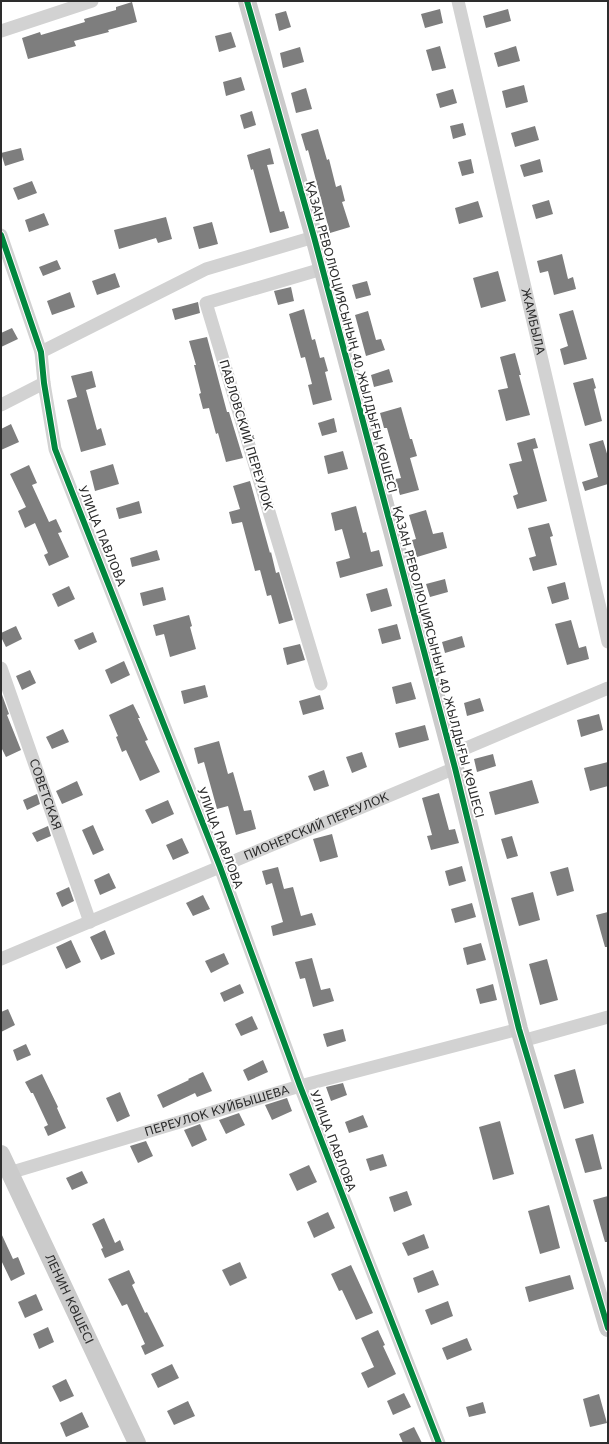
<svg xmlns="http://www.w3.org/2000/svg" width="609" height="1444" font-family="'DejaVu Sans',sans-serif">
<style>
.building{fill:#7e7e7e}
.lines{fill:none;stroke-linecap:round;stroke-linejoin:round}
.street{stroke:#d2d2d2;stroke-width:13}
.secondary{stroke:#cbcbcb;stroke-width:18}
.cycleway-casing{stroke:#fff;stroke-width:8}
.cycleway{stroke:#00873e;stroke-width:6}
.labels{text-anchor:middle;dominant-baseline:central;stroke-width:4;stroke-linejoin:round;paint-order:stroke}
.street-label{font-size:12px;fill:#2d2d2d;stroke:#fff}
</style>
<rect width="100%" height="100%" fill="#fff"/>
<path class="building" d="M132 2 137 22 108 30 109 32 74 41 76 46 28 59 22 38 40 32 41 35 85 22 84 19 116 10V7Z
M440 9 443 23 425 28 421 14Z
M508 9 511 21 486 28 483 16Z
M286 11 291 27 279 31 275 14Z
M231 32 236 47 219 52 215 36Z
M440 46 446 68 432 71 426 50Z
M516 46 520 61 498 67 494 53Z
M300 47 304 62 283 68 280 53Z
M241 77 245 90 226 96 223 82Z
M524 85 528 102 506 108 502 91Z
M306 88 312 109 296 113 291 93Z
M453 89 457 103 440 108 436 94Z
M252 111 256 125 244 129 240 115Z
M463 123 466 135 453 139 450 126Z
M535 126 539 140 515 147 511 133Z
M318 129 327 160 329 159 336 187 341 185 345 201 342 202 350 227 330 233 308 150 306 151 301 134Z
M21 148 24 160 5 166 1 153Z
M270 148 274 164 267 165 280 212 284 211 289 228 270 233 253 169 251 170 247 155Z
M471 159 474 173 462 176 458 162Z
M540 159 543 172 524 177 520 165Z
M32 181 37 193 18 200 13 188Z
M549 200 553 214 536 219 532 205Z
M478 201 483 217 459 224 455 208Z
M44 213 49 225 29 232 25 220Z
M166 217 172 239 158 243 156 238 119 249 114 230Z
M212 222 218 244 199 249 193 227Z
M562 254 568 279 573 277 576 289 554 295 548 271 540 273 537 261Z
M57 260 61 269 43 276 39 267Z
M498 271 506 301 481 308 473 278Z
M115 273 120 287 97 295 92 281Z
M367 281 371 295 356 299 352 285Z
M291 287 294 301 278 305 274 291Z
M70 292 75 307 52 315 47 301Z
M198 302 200 313 175 320 172 309Z
M304 309 312 340 315 339 320 358 324 357 328 371 325 372 332 400 313 405 308 385 312 384 305 357 301 358 289 314Z
M573 310 587 359 564 365 560 349 568 346 559 314Z
M368 311 376 340 381 339 385 350 366 356 355 315Z
M12 328 18 339 1 347V333Z
M207 337 227 412H229L243 458 226 462 218 433 216 434 209 408 203 409 199 394 201 393 194 365H196L189 341Z
M515 353 521 375H519L530 415 506 421 498 390 508 388 500 357Z
M389 369 393 382 374 387 371 375Z
M92 371 96 387 86 390 97 430 101 428 106 445 81 452 67 400 77 397 71 376Z
M593 378 596 388 594 389 602 421 585 426 573 383Z
M401 407 410 439H412L417 456 410 458 419 490 400 495 395 479 401 478 387 428H384L380 413Z
M334 418 337 432 322 436 318 423Z
M11 424 19 442 1 450V429Z
M535 438 538 448 533 449 547 501 517 509 513 496 518 494 509 464 522 461 517 443Z
M603 440 608 457V484L585 491 582 482 598 477 589 444Z
M343 451 348 469 328 474 324 456Z
M113 464 119 484 95 491 90 471Z
M29 465 37 483 32 485 49 522 56 519 62 532 58 533 69 557 49 566 44 555 48 553 35 523 25 528 18 511 26 507 10 474Z
M250 481 270 553 271 552 276 573 279 572 293 620 279 624 271 595 267 596 260 570 255 571 242 522 232 524 229 512 240 509 233 486Z
M139 501 142 513 119 519 116 508Z
M356 506 363 533 366 532 371 552 379 550 383 566 340 578 336 562 350 558 342 529 335 531 331 513Z
M426 510 433 534 443 532 447 548 417 557 412 540 416 539 409 515Z
M549 523 553 536 550 537 557 565 533 571 529 558 536 556 528 528Z
M157 550 160 560 132 567 130 558Z
M445 579 448 592 430 597 426 584Z
M565 582 569 599 552 604 547 587Z
M69 586 75 599 58 607 52 594Z
M163 587 166 600 143 606 140 593Z
M387 588 392 606 371 612 366 594Z
M189 615 192 626 190 627 196 649 170 657 164 634 156 636 153 625Z
M571 620 579 648 586 646 589 659 567 665 555 624Z
M397 624 401 639 382 644 378 629Z
M16 626 22 639 6 647 1 637V633Z
M93 632 97 642 79 650 74 640Z
M462 636 465 647 445 653 442 642Z
M300 644 305 660 287 665 283 648Z
M124 661 130 675 111 684 105 670Z
M30 670 36 683 22 690 16 676Z
M411 682 416 699 396 704 392 687Z
M205 685 208 697 184 704 181 691Z
M1 692 9 714 7 715 21 750 6 757 1 747Z
M320 695 324 709 303 715 299 701Z
M480 698 484 711 467 716 464 703Z
M133 704 140 718H138L148 740 145 741 160 772 140 781 126 750 122 752 116 737 118 736 109 715Z
M599 714 603 730 581 737 577 720Z
M425 725 429 740 399 748 395 733Z
M63 729 69 742 52 749 46 737Z
M219 741 228 774 233 772 244 811 251 810 256 829 236 835 228 806 217 809 204 762 198 764 194 748Z
M362 752 367 767 352 773 346 757Z
M493 754 496 766 477 772 474 759Z
M608 762V786L590 791 584 768Z
M324 770 329 786 314 791 308 776Z
M532 780 539 803 495 815 489 792Z
M77 781 83 795 62 804 56 791Z
M439 793 449 830 455 829 459 843 431 850 427 836 432 835 422 798Z
M37 794 40 804 27 810 23 800Z
M168 800 174 814 152 824 145 810Z
M93 825 104 850 93 855 82 830Z
M48 826 51 836 37 842 32 833Z
M332 834 338 857 320 862 313 839Z
M512 836 518 856 507 859 501 839Z
M182 838 189 853 173 860 166 845Z
M462 866 466 881 449 886 445 871Z
M278 867 284 889 293 887 301 916 312 913 316 925 273 936 271 926 283 922 272 883 266 885 262 871Z
M568 867 574 891 557 896 550 872Z
M109 873 116 888 100 895 94 880Z
M69 887 74 901 62 907 56 893Z
M533 892 540 920 519 926 511 898Z
M203 895 210 909 193 916 186 903Z
M472 903 476 917 455 923 451 909Z
M608 912V947H605L596 915Z
M105 930 115 954 101 960 90 937Z
M71 940 81 962 66 969 56 947Z
M481 943 486 960 467 965 463 948Z
M224 953 229 964 211 973 205 961Z
M312 958 321 990 330 988 334 1001 313 1007 305 978 300 979 295 962Z
M547 959 558 1000 540 1005 529 964Z
M240 984 244 993 224 1002 220 993Z
M493 984 497 1000 480 1004 476 989Z
M8 1009 15 1025 1 1032V1012Z
M252 1016 258 1029 241 1036 235 1024Z
M343 1029 346 1041 327 1047 323 1034Z
M26 1044 31 1055 17 1061 13 1050Z
M263 1060 268 1072 248 1081 243 1070Z
M575 1069 584 1103 564 1109 554 1075Z
M203 1072 212 1091 197 1097 195 1093 163 1108 157 1095 189 1080 188 1079Z
M42 1074 58 1107 57 1108 66 1128 48 1136 44 1127 48 1125 33 1093H31L25 1082Z
M343 1083 347 1095 331 1101 326 1087Z
M120 1092 130 1116 117 1122 106 1098Z
M287 1098 292 1111 272 1120 265 1105Z
M239 1113 245 1125 226 1134 219 1120Z
M363 1115 368 1127 349 1133 345 1122Z
M500 1121 514 1174 493 1180 479 1127Z
M200 1124 207 1140 192 1147 184 1130Z
M593 1134 602 1169 585 1173 575 1139Z
M146 1141 153 1156 138 1163 130 1146Z
M383 1154 387 1166 370 1171 366 1159Z
M309 1165 317 1182 297 1191 289 1174Z
M82 1171 88 1183 72 1190 66 1178Z
M407 1191 412 1205 394 1212 389 1197Z
M608 1196V1242H605L593 1200Z
M549 1205 560 1248 540 1254 528 1211Z
M328 1212 335 1228 314 1238 307 1222Z
M104 1218 115 1243 120 1240 124 1250 105 1258 101 1249 103 1248 92 1224Z
M1 1233 13 1259 18 1257 25 1274 11 1281 1 1260Z
M424 1234 429 1248 408 1256 402 1243Z
M240 1262 247 1278 230 1286 222 1270Z
M351 1265 373 1313 356 1320 342 1290 339 1291 331 1274Z
M129 1270 135 1283 132 1285 145 1313 147 1312 164 1346 145 1355 141 1346 145 1344 127 1304 122 1306 108 1279Z
M433 1270 439 1285 418 1293 413 1278Z
M570 1275 574 1289 529 1302 525 1287Z
M36 1294 43 1310 25 1318 18 1302Z
M448 1301 453 1316 431 1325 425 1310Z
M48 1327 54 1342 39 1349 33 1334Z
M378 1330 385 1345 383 1346 396 1374 368 1388 361 1373 374 1367 361 1338Z
M467 1338 472 1350 447 1360 442 1348Z
M172 1364 179 1378 158 1388 151 1374Z
M66 1379 74 1396 60 1402 52 1386Z
M404 1393 411 1407 393 1415 387 1401Z
M599 1394 607 1423 590 1427 583 1399Z
M188 1401 195 1416 174 1425 167 1411Z
M483 1402 486 1413 469 1417 466 1407Z
M82 1412 89 1427 66 1437 60 1423Z
M414 1427 422 1443H403L399 1434Z"/>
<g class="lines">
<g class="street">
<path id="s1" d="M458 1 608 642"/>
<path d="M1 31 92 1"/>
<path d="M1 235 41 352 44 383 55 449 220 867 300 1086 439 1443"/>
<path d="M41 352 206 269 314 237"/>
<path d="M1 405 44 383"/>
<path id="s2" d="M1 668 90 922"/>
<path d="M321 684 206 303 322 269"/>
<path d="M452 754 608 688"/>
<path id="s3" d="M1 959 455 768"/>
<path d="M522 1041 608 1017"/>
<path id="s4" d="M9 1173 300 1086 519 1029"/>
</g>
<g class="secondary">
<path d="M247 1 314 237 455 768 519 1029 608 1328"/>
<path id="s5" d="M1 1154 137 1443"/>
</g>
<g class="cycleway-casing">
<path id="cycleway" d="M247 1 314 237 455 768 519 1029 608 1328
M1 235 41 352 44 383 55 449 220 867 300 1086 439 1443"/>
</g>
<use href="#cycleway" class="cycleway"/>
</g>
<g class="labels">
<g class="street-label">
<text stroke="none"><textPath href="#s1" startOffset="329">ЖАМБЫЛА</textPath></text>
<text transform="translate(351 337) rotate(75)">ҚАЗАН РЕВОЛЮЦИЯСЫНЫҢ 40 ЖЫЛДЫҒЫ КӨШЕСІ</text>
<text transform="translate(246 435) rotate(73)">ПАВЛОВСКИЙ ПЕРЕУЛОК</text>
<text transform="translate(102 536) rotate(68)">УЛИЦА ПАВЛОВА</text>
<text transform="translate(438 662) rotate(75)">ҚАЗАН РЕВОЛЮЦИЯСЫНЫҢ 40 ЖЫЛДЫҒЫ КӨШЕСІ</text>
<text stroke="none"><textPath href="#s2" startOffset="134">СОВЕТСКАЯ</textPath></text>
<text stroke="none"><textPath href="#s3" startOffset="342">ПИОНЕРСКИЙ ПЕРЕУЛОК</textPath></text>
<text transform="translate(220 838) rotate(69)">УЛИЦА ПАВЛОВА</text>
<text stroke="none"><textPath href="#s4" startOffset="217">ПЕРЕУЛОК КУЙБЫШЕВА</textPath></text>
<text transform="translate(333 1141) rotate(69)">УЛИЦА ПАВЛОВА</text>
<text stroke="none"><textPath href="#s5" startOffset="160">ЛЕНИН КӨШЕСІ</textPath></text>
</g>
</g>
<rect width="609" height="1444" fill="none" stroke="#2d2d2d" stroke-width="4"/>
</svg>
